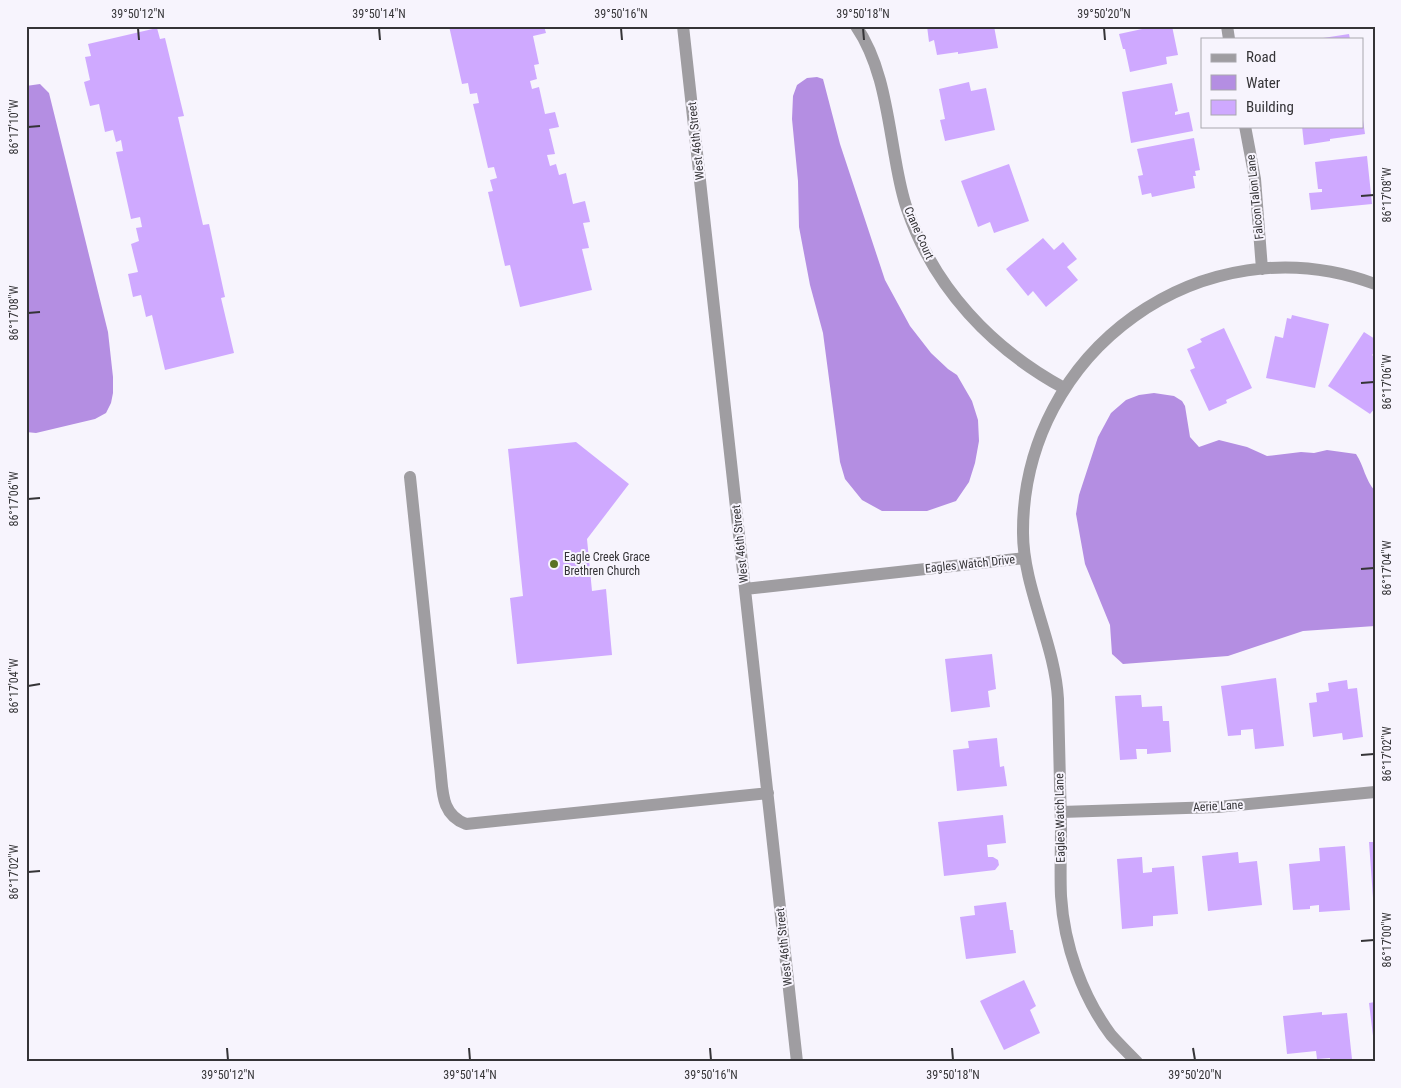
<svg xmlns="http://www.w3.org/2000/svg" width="1401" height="1088" font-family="'Roboto Condensed',sans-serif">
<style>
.water{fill:#b48ee2}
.building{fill:#cfa9ff}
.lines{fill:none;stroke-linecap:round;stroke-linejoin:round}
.minor{stroke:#9f9da1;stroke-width:12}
.ticks{fill:none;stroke:#353437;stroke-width:2}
.poi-dot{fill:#5b7223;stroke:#f7f4fd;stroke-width:2}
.labels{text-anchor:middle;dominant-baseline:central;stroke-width:4;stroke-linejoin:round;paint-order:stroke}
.street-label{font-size:12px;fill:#353437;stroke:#f7f4fd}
.poi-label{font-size:12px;fill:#353437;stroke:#f7f4fd;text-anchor:start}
.neatline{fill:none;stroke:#353437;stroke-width:2}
.ticks-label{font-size:12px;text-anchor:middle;fill:#353437}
</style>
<rect width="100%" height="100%" fill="#f7f4fd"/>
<path class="water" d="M817 77 823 79 840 144 885 280 910 326 931 353 948 369 957 375 972 401 978 420 979 441 975 463 969 482 956 501 927 511H882L862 500 845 479 840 462 823 333 810 285 799 227 798 181 792 119 793 96 797 85 807 78Z
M40 84 49 93 108 332 113 377V393L111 403 106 413 95 419 36 433 26 432V86Z
M1154 393 1174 396 1182 401 1185 406 1190 437 1199 447 1219 440 1247 447 1267 456 1301 452 1314 453 1327 450 1356 454C1364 466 1365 480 1375 491V626L1303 631 1228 656 1123 664 1112 654 1110 625 1085 564 1076 514 1079 495 1098 437 1111 413 1126 400 1139 395Z"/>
<path class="building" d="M449 26H544L546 33 533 36 539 64 534 65 537 79 530 81 532 89 539 87 545 114 555 112 559 127 549 129 555 154 547 155 550 166 556 164 559 175 566 173 573 204 585 201 590 222 583 223 589 248 582 249 592 290 520 307 510 265 505 266 488 192 493 191 490 180 497 178 494 167 488 168 473 104 479 103 477 93 470 94 468 83 462 84Z
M927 26H994L998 48 958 54V52L937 55 934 40 929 42Z
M1156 26H1172L1178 55 1166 57 1167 64 1130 72 1125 49H1123L1119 34Z
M157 28 160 39 165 38 184 116 178 117 203 225 209 224 225 297 221 298 234 353 165 370 152 315 146 317 141 295 133 297 128 274 138 272 131 244 139 241 136 228 142 227 140 217 131 219 116 152 123 151 121 140 116 142 113 130 105 132 99 104 90 106 84 82 90 80 85 57 91 56 88 44Z
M1349 34 1350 39H1323V38Z
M969 82 971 91 986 88 995 130 945 141 940 120 945 119 939 89Z
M1172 83 1178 111 1175 112V115L1189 112 1193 131 1131 143 1122 92Z
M1363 120 1365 134 1330 139V141L1304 145 1302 126H1362Z
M1194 138 1200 170 1195 171 1196 176H1193L1195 188 1152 197 1151 193 1142 195 1138 176 1143 175 1137 149Z
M1367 156 1372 204 1311 210 1309 193 1322 192V189H1318L1315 162Z
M1009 164 1029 221 994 233 990 222 978 227 961 181Z
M1043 238 1054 250 1063 242 1077 259 1067 267 1078 280 1046 307 1033 291 1028 296 1006 269Z
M1292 315 1329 324 1315 388 1266 378 1275 336 1283 338 1287 318 1291 319Z
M1224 328 1252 388 1226 400 1227 403 1209 411 1190 370 1195 368 1187 349 1202 342 1200 339Z
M1364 332 1375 339V352L1372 355 1375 357V408L1370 414 1328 386Z
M576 442 629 484 587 539 592 591 606 589 612 655 517 664 510 598 523 596 508 449Z
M992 654 996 689 988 691 990 707 951 712 945 659Z
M1276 678 1284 746 1255 749 1253 729 1241 730V735L1228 736 1221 686Z
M1347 680 1348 689 1357 688 1363 737 1343 740 1342 733 1313 737 1309 703 1317 702 1316 693 1329 691 1328 683Z
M1141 695 1142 707 1162 706 1163 721H1169L1171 752 1147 754V749H1136L1137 759 1120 760 1115 696Z
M997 738 1000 767 1004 766 1007 786 957 791 953 750 969 748 968 741Z
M1003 815 1006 843 987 845 988 857H993L998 860 999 865 995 870 944 876 938 822Z
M1369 842H1375V898H1373Z
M1345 846 1350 910 1319 912V905L1310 906V909L1293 910 1289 864 1320 861 1319 848Z
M1238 852 1239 863 1257 861 1262 905 1208 911 1202 856Z
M1142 857 1143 873 1152 872V868L1174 866 1178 914 1153 916V926L1122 929 1117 859Z
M1006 902 1010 930H1013L1016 953 966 959 960 917 975 915 974 906Z
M1024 980 1036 1006 1030 1010 1040 1033 1004 1050 980 1001Z
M1375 1002V1044H1374L1369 1003Z
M1322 1012V1015L1347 1013 1352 1059 1330 1061V1058L1317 1059 1316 1051 1287 1054 1283 1016Z"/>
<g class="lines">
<path class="minor" d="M683 26 797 1062
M856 26C882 64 887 113 895 157 898 174 901 192 907 209 934 288 992 349 1064 388
M1227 26 1229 39
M1245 126 1255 179 1262 269
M410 477 440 766C443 790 440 814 466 824L768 793
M745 589 1025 558
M1061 812 1217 807 1375 792
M1137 1062C1128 1053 1119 1044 1111 1035 1082 996 1064 945 1061 896 1060 873 1061 850 1061 827 1060 784 1059 742 1058 699 1055 644 1023 587 1023 533 1022 351 1203 220 1375 284"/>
</g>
<path class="ticks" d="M138 28 139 40M379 28 380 40M621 28 622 40M863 28 864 40M1104 28 1105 40M28 127 40 126M1361 196 1374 195M28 313 40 312M1361 383 1374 382M28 499 40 498M1361 569 1374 568M28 686 40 684M1361 755 1374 754M28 872 40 871M1361 941 1374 940M227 1048 228 1060M469 1048 470 1060M710 1048 711 1060M952 1048 953 1060M1193 1048 1195 1060"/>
<circle class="poi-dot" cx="554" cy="564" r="5"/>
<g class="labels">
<g class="street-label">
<text transform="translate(696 141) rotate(-96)">West 46th Street</text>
<text transform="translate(1255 197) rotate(-96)">Falcon Talon Lane</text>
<text transform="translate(919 233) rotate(66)">Crane Court</text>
<text transform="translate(740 544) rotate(-96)">West 46th Street</text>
<text transform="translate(970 564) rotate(-6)">Eagles Watch Drive</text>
<text transform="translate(1218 806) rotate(-3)">Aerie Lane</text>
<text transform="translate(1060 818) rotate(-91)">Eagles Watch Lane</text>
<text transform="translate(784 947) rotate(-96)">West 46th Street</text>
</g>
<g class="poi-label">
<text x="564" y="557">Eagle Creek Grace<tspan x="564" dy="14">Brethren Church</tspan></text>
</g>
</g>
<rect width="1401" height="1088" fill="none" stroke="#f7f4fd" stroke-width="55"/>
<rect x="1201" y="38" width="162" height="90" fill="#f7f4fd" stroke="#a9a7ae"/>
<rect x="1211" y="54" width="25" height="8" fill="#9f9da1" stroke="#a9a7ae"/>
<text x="1246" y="62" font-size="15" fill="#353437">Road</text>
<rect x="1211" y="75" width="25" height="15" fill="#b48ee2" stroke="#a9a7ae"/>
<text x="1246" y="88" font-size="15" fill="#353437">Water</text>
<rect x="1211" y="100" width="25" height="15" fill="#cfa9ff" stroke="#a9a7ae"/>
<text x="1246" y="112" font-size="15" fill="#353437">Building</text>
<rect x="28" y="28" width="1346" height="1032" class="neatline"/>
<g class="ticks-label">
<text x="138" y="18">39°50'12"N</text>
<text x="379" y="18">39°50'14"N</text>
<text x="621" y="18">39°50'16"N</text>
<text x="863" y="18">39°50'18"N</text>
<text x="1104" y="18">39°50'20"N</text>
<text transform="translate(14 127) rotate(-90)" y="4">86°17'10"W</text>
<text transform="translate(1387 195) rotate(-90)" y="4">86°17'08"W</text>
<text transform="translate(14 313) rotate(-90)" y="4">86°17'08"W</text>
<text transform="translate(1387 382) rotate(-90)" y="4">86°17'06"W</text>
<text transform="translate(14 499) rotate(-90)" y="4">86°17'06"W</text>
<text transform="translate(1387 568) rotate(-90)" y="4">86°17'04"W</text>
<text transform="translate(14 686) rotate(-90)" y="4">86°17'04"W</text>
<text transform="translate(1387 754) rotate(-90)" y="4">86°17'02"W</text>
<text transform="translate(14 872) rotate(-90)" y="4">86°17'02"W</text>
<text transform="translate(1387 940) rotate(-90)" y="4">86°17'00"W</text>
<text x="228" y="1079">39°50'12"N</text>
<text x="470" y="1079">39°50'14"N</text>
<text x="711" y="1079">39°50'16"N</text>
<text x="953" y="1079">39°50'18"N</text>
<text x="1195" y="1079">39°50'20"N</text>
</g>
</svg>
